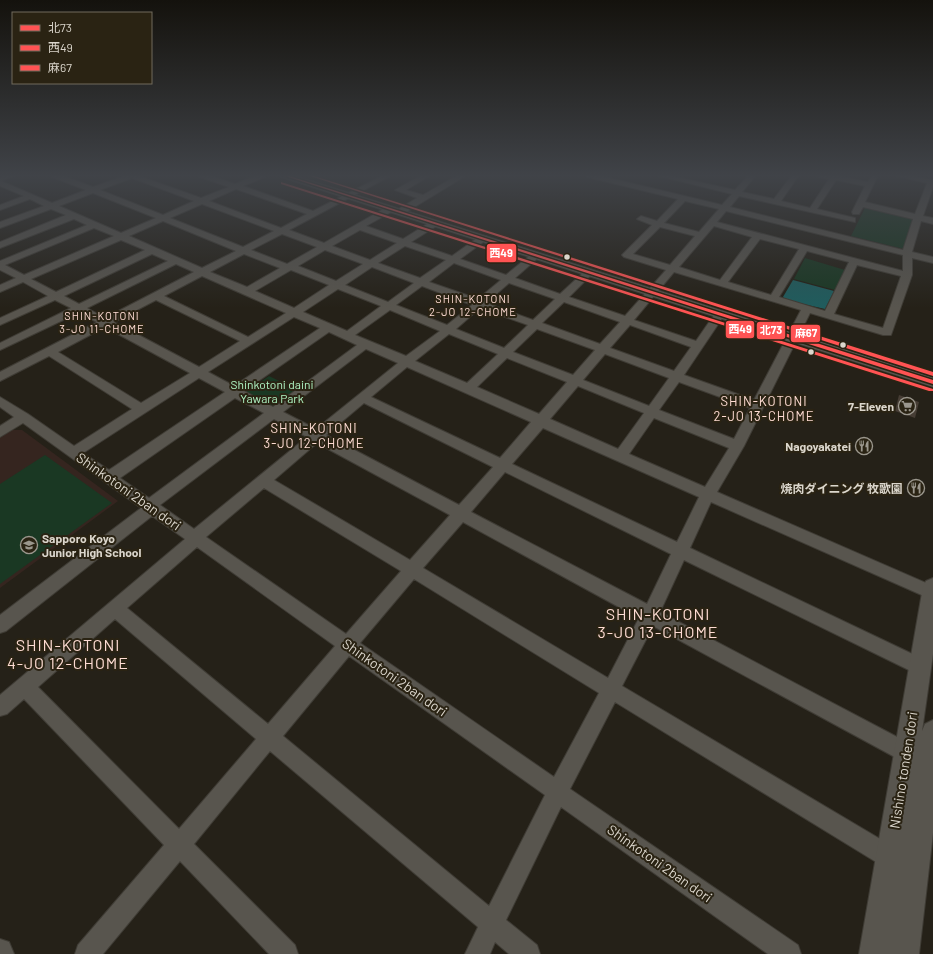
<svg xmlns="http://www.w3.org/2000/svg" width="933" height="954" font-family="Barlow,'Noto Sans JP',sans-serif">
<style>
.education{fill:#35251f}
.green{fill:#1a3823}
.water{fill:#205c5d}
.building{fill:#463d34}
.lines{fill:none;stroke-linecap:round;stroke-linejoin:round}
.minor-casing{stroke:#3f3c35;stroke-width:2}
.tertiary-casing{stroke:#3f3c35;stroke-width:2}
.minor{fill:#58554e;fill-rule:evenodd}
.tertiary{fill:#58554e;fill-rule:evenodd}
.bus-1-casing{stroke:#2a2313;stroke-width:3}
.bus-2-casing{stroke:#2a2313;stroke-width:3}
.bus-3-casing{stroke:#2a2313;stroke-width:3}
.bus-1{fill:#ff5353;fill-rule:evenodd}
.bus-2{fill:#ff5353;fill-rule:evenodd}
.bus-3{fill:#ff5353;fill-rule:evenodd}
.bus-dot{fill:#dbd6cc;stroke:#2a2313;stroke-width:1.5}
.labels{text-anchor:middle;dominant-baseline:central;stroke-width:4;stroke-linejoin:round;paint-order:stroke}
.far-neighbourhood-label{font-size:11px;letter-spacing:1px;fill:#fedcd3;stroke:#2a2313}
.park-label{font-size:12px;fill:#b0f5c4;stroke:#2a2313}
.poi-label{font-size:12px;font-weight:bold;fill:#dbd6cc;stroke:#2a2313;text-anchor:end}
.neighbourhood-label{font-size:13px;letter-spacing:1px;fill:#fedcd3;stroke:#2a2313}
.near-street-label{font-size:14px;fill:#dbd6cc;stroke:#2a2313}
.near-neighbourhood-label{font-size:16px;letter-spacing:1px;fill:#fedcd3;stroke:#2a2313}
.line-badge{stroke:#2a2313;stroke-width:1.5}
.badge-label{font-size:11px;text-anchor:middle;font-weight:bold;fill:#fff}
</style>
<rect width="100%" height="100%" fill="#252118"/>
<path class="education" d="M11 430H22L118 501 0 588V437Z"/>
<path class="green" d="M865 208 914 219 904 249 851 236Z
M805 258 845 270 835 290 794 279Z
M269 376 298 390 276 407 246 392Z
M45 455 112 503 0 584V484Z"/>
<path class="water" d="M793 280 834 291 825 309 786 300 783 297Z"/>
<path class="building" d="M899 395 919 402 915 418 895 411Z"/>
<g class="lines">
<g class="minor-casing">
<path id="minor" d="M6 175H16L1 181 52 203 86 190 52 177V175H61L93 187 127 175H136L201 198 229 187 200 177V175H209L235 184 257 175H265V177L243 186 313 211 384 175H392L289 230 324 243 387 207H393V211L366 226 403 239 432 221H438V225L411 242 452 256 480 236H486V240L460 259 506 275 533 253H539V257L515 278 560 294 586 270H592L594 272 569 297 625 316 666 270 624 257 622 255 652 225 637 219 641 216 657 221 678 199 587 177V175H597L722 205 732 194 655 175H667L735 190 749 175H756L742 192 774 199 792 175H799L781 201 810 208 829 179 819 177V175H834L868 182 872 175H878L865 202 915 214 927 183 893 175H906L933 180V187L923 216 933 218V224L921 221 912 252 933 257V263L912 258V275L891 335H883L810 313 744 446 717 492 933 586V600L711 502 690 548 925 660 928 666 925 672 919 675 913 672 684 560 660 612 918 748 921 755 918 762 911 765 904 762 653 626 622 686 897 849 900 857 897 865 889 868 881 865 615 702 570 789 798 945 801 954H768L561 807 506 920 537 945 540 954H509L495 942 490 954H465L478 927 270 751 194 844 295 945 298 954H269L180 861 103 954H75L78 945 164 845 24 699 7 714 0 716V695L185 539 152 516 6 631 0 633V615L141 508 23 423 0 437V426L14 417 0 407V397L28 414 74 446 132 409 49 356 0 381V372L97 322 78 313 0 350V343L71 308 55 300 0 325V318L48 296 23 282 0 292V285L16 278 0 270V261L87 225 74 219 0 248V242L66 215 51 209 0 228V222L44 206 30 199 0 210V205L24 196 0 186V177ZM132 178 194 201 163 215 100 190ZM836 180 865 186 852 212 853 214H859L863 207 913 219 903 250 730 207 739 196 855 222V218L817 209ZM236 189 307 214 281 228 209 201ZM93 193 156 218 121 233 59 206ZM685 201 719 209 699 232 664 223ZM202 204 274 231 243 247 170 218ZM726 211 903 255V271L717 222ZM163 221 236 251 202 268 129 236ZM714 226 752 237 720 280 679 267ZM660 227 695 236 670 265 633 254ZM94 228 114 236 24 275 5 265ZM360 230 397 243 370 260 332 246ZM282 234 317 247 287 264 251 250ZM760 239 799 249 771 295 728 282ZM121 240 145 250 56 292 31 279ZM405 246 446 260 420 278 378 263ZM325 250 363 264 336 281 298 266ZM807 251 849 262 825 311 779 297ZM152 254 168 261 79 304 64 296ZM244 254 280 268 247 287 210 272ZM454 263 501 280 478 299 429 282ZM176 264 194 272 105 318 87 308ZM857 265 901 276 883 328 834 314ZM372 267 414 283 388 302 345 285ZM291 270 329 285 294 308 255 291ZM674 272 801 310 754 400 684 375 725 314 724 312H716L696 341 634 320ZM202 276 286 313 248 337 164 296ZM509 283 555 299 533 320 486 303ZM422 286 472 305 447 325 396 305ZM338 289 381 306 347 331 303 312ZM156 300 240 341 199 367 114 322ZM564 302 620 322 600 344 542 323ZM480 308 528 325 504 348 456 329ZM390 310 440 331 406 356 355 335ZM294 317 320 328 234 386 208 372ZM630 325 691 347 674 371 610 348ZM105 327 190 373 141 403 58 352ZM537 329 595 350 573 375 513 352ZM329 332 357 345 273 407 244 391ZM449 334 498 354 467 383 415 361ZM366 349 398 363 316 429 283 412ZM605 354 669 378 649 406 583 380ZM507 358 567 382 539 414 477 387ZM407 367 531 422 500 458 371 397ZM199 378 225 392 109 470 83 453ZM679 382 750 408 734 439 659 410ZM578 386 644 413 618 449 550 419ZM235 398 264 413 149 498 120 478ZM364 403 493 467 459 505 326 435ZM654 418 729 448 705 487 629 454ZM274 419 307 437 194 529 160 505ZM543 428 699 497 677 542 512 464ZM317 443 450 515 410 560 274 480ZM505 472 671 554 647 604 471 512ZM264 488 401 571 346 634 206 537ZM463 522 639 618 608 678 423 568ZM197 547 335 646 268 724 127 608ZM414 579 599 693 554 777 360 643ZM115 619 256 739 179 829 38 687ZM349 656 545 795 489 906 283 736Z
M422 175H431L406 190 423 195 458 175H467L403 214H397V210L417 198 395 190Z
M0 939 9 942 14 954H0Z"/>
</g>
<g class="tertiary-casing">
<path id="tertiary" d="M279 175H292L933 377V387L281 177Z
M933 578V654L922 731 925 724 933 720V833L919 954H889L908 823 889 954H859L923 587 926 581Z"/>
</g>
<use href="#minor" class="minor"/>
<use href="#tertiary" class="tertiary"/>
<g class="bus-1-casing">
<path id="bus-1" d="M282 175H286L933 380V384Z"/>
</g>
<g class="bus-2-casing">
<path id="bus-2" d="M281 182 933 389V391H929L281 184Z"/>
</g>
<g class="bus-3-casing">
<path id="bus-3" d="M307 175H311L933 372V376Z"/>
</g>
<use href="#bus-1" class="bus-1"/>
<use href="#bus-2" class="bus-2"/>
<use href="#bus-3" class="bus-3"/>
</g>
<linearGradient id="sky" x2="0" y2="1"><stop stop-color="#14120d"/><stop offset="0.57" stop-color="#404348"/><stop offset="1" stop-color="#404348" stop-opacity="0"/></linearGradient>
<rect width="933" height="308" fill="url(#sky)"/>
<defs>
<g id="supermarket-ring" transform="scale(0.9)"><circle r="9.5" fill="#2a2313" stroke="#9b978d" stroke-width="1.5"/><path d="M-6-5.5h2.5l.6 2H6L4.5 2H-2.5L-4.4-4H-6ZM-1.5 3.2a1.3 1.3 0 1 0 .1 0ZM3 3.2a1.3 1.3 0 1 0 .1 0Z" fill="#9b978d"/></g>
<g id="restaurant-ring" transform="scale(0.9)"><circle r="9.5" fill="#2a2313" stroke="#9b978d" stroke-width="1.5"/><path d="M-5-6h1v4h1v-4h1v4h1v-4h1v5L-1.5 .5V6h-2V.5L-5-1ZM5-6V6H3V1.5H1.5Q1.5-4 5-6Z" fill="#9b978d"/></g>
<g id="school-ring" transform="scale(0.9)"><circle r="9.5" fill="#2a2313" stroke="#9b978d" stroke-width="1.5"/><path d="M0-5L7-2L0 1L-7-2ZM-4 1L0 2.5L4 1V4Q0 6-4 4Z" fill="#9b978d"/></g>
</defs>
<g fill-rule="evenodd">
<use href="#supermarket-ring" x="907" y="406"/>
<use href="#restaurant-ring" x="864" y="446"/>
<use href="#restaurant-ring" x="916" y="488"/>
<use href="#school-ring" x="29" y="545"/>
</g>
<g class="bus-dot">
<circle cx="567" cy="257" r="3.5"/>
<circle cx="843" cy="345" r="3.5"/>
<circle cx="811" cy="352" r="3.5"/>
</g>
<g class="labels">
<g class="far-neighbourhood-label">
<text x="473" y="298">SHIN-KOTONI<tspan x="473" dy="13">2-JO 12-CHOME</tspan></text>
<text x="102" y="315">SHIN-KOTONI<tspan x="102" dy="13">3-JO 11-CHOME</tspan></text>
</g>
<g class="park-label">
<text x="272" y="384">Shinkotoni daini<tspan x="272" dy="14">Yawara Park</tspan></text>
</g>
<g class="poi-label">
<text x="894" y="406">7-Eleven</text>
<text x="851" y="446">Nagoyakatei</text>
<text x="903" y="488">焼肉ダイニング 牧歌園</text>
<text x="42" y="538" text-anchor="start">Sapporo Koyo<tspan x="42" dy="14">Junior High School</tspan></text>
</g>
<g class="neighbourhood-label">
<text x="764" y="401">SHIN-KOTONI<tspan x="764" dy="15">2-JO 13-CHOME</tspan></text>
<text x="314" y="428">SHIN-KOTONI<tspan x="314" dy="15">3-JO 12-CHOME</tspan></text>
</g>
<g class="near-street-label">
<text transform="translate(129 491) rotate(35)">Shinkotoni 2ban dori</text>
<text transform="translate(395 677) rotate(35)">Shinkotoni 2ban dori</text>
<text transform="translate(903 770) rotate(-81)">Nishino tonden dori</text>
<text transform="translate(660 863) rotate(35)">Shinkotoni 2ban dori</text>
</g>
<g class="near-neighbourhood-label">
<text x="658" y="613">SHIN-KOTONI<tspan x="658" dy="18">3-JO 13-CHOME</tspan></text>
<text x="68" y="644">SHIN-KOTONI<tspan x="68" dy="18">4-JO 12-CHOME</tspan></text>
</g>
</g>
<g class="line-badge">
<rect x="486" y="243" width="31" height="20" rx="4" fill="#ff5353"/>
<rect x="725" y="320" width="30" height="19" rx="4" fill="#ff5353"/>
<rect x="756" y="321" width="30" height="19" rx="4" fill="#ff5353"/>
<rect x="790" y="324" width="31" height="19" rx="4" fill="#ff5353"/>
</g>
<g class="badge-label">
<text x="501" y="257">西49</text>
<text x="740" y="333">西49</text>
<text x="771" y="334">北73</text>
<text x="806" y="337">麻67</text>
</g>
<rect x="12" y="12" width="140" height="72" fill="#2a2313" stroke="#716b5d"/>
<rect x="20" y="25" width="20" height="6" fill="#ff5353" stroke="#716b5d"/>
<text x="48" y="32" font-size="12" fill="#dbd6cc">北73</text>
<rect x="20" y="45" width="20" height="6" fill="#ff5353" stroke="#716b5d"/>
<text x="48" y="52" font-size="12" fill="#dbd6cc">西49</text>
<rect x="20" y="65" width="20" height="6" fill="#ff5353" stroke="#716b5d"/>
<text x="48" y="72" font-size="12" fill="#dbd6cc">麻67</text>
</svg>
